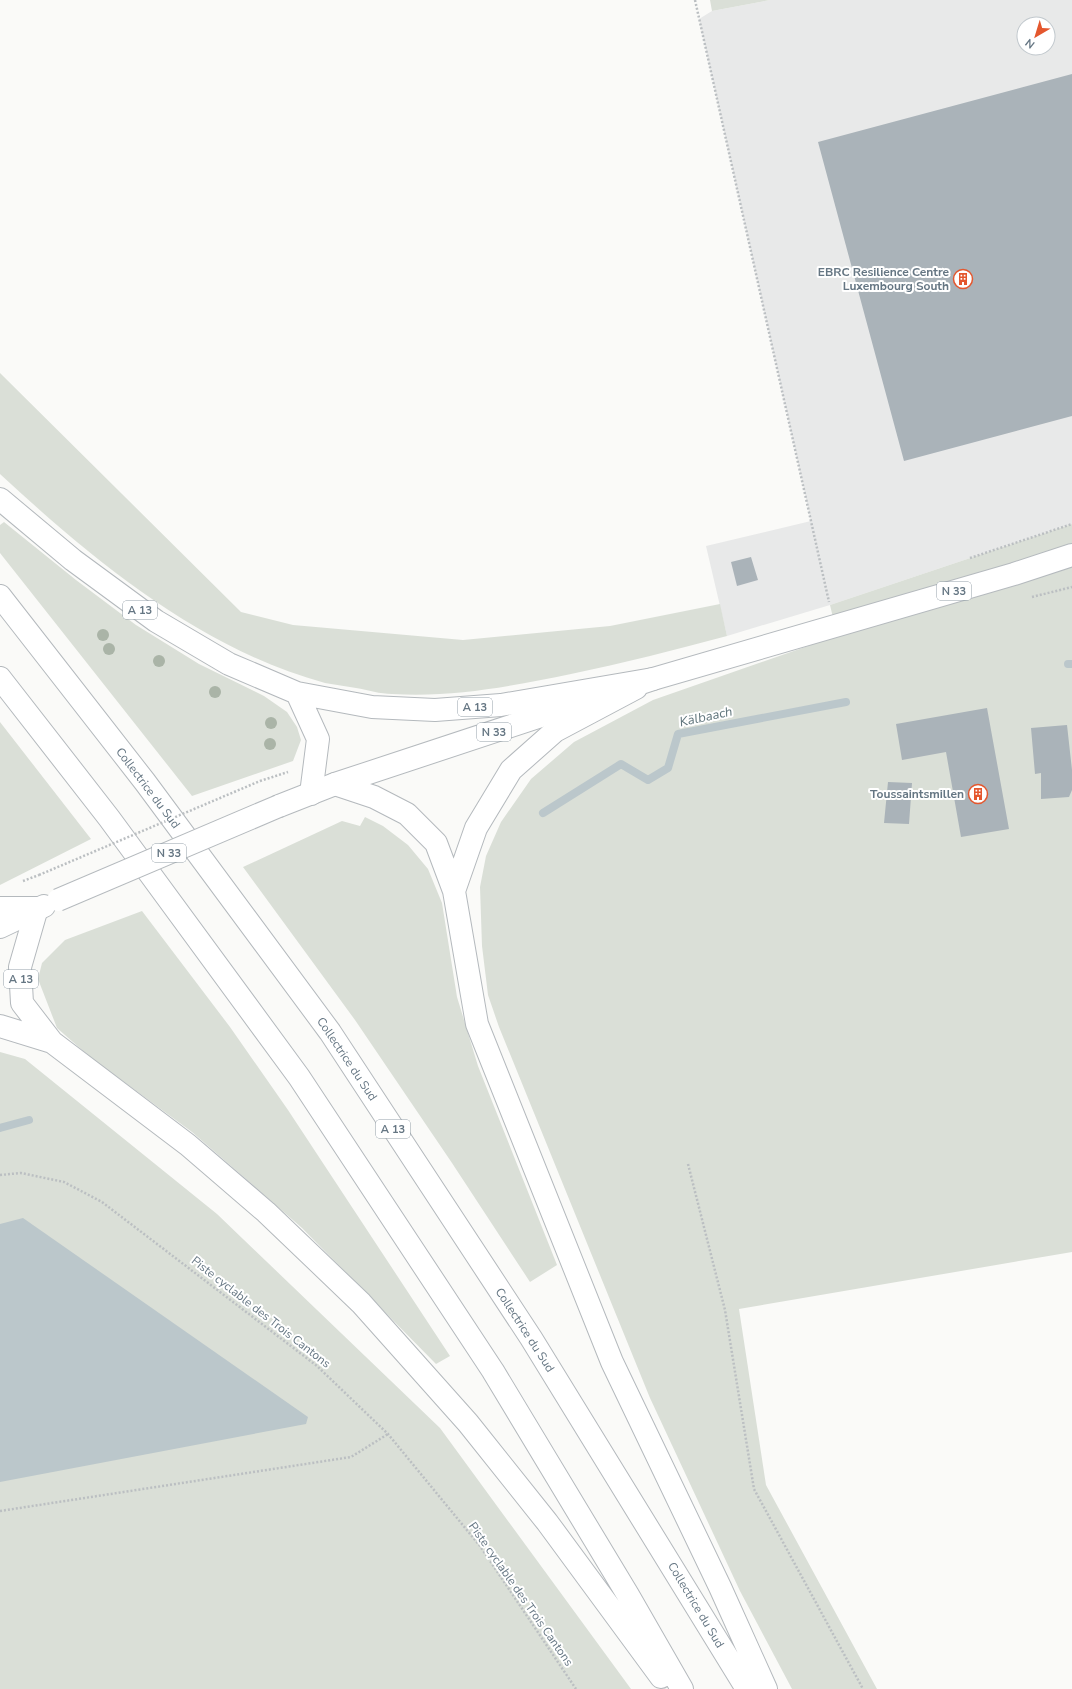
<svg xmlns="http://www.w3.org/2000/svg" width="1072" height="1689" font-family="'Nunito Sans',sans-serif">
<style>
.built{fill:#e8e9e9;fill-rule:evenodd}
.green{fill:#dadfd7}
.water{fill:#bbc7cb}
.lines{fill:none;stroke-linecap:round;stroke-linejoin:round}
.stream{stroke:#bbc7cb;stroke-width:8}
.building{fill:#aab3b9}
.major-casing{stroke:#b5babe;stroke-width:24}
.highway-casing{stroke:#b4b9bd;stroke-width:24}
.path{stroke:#bbbfc2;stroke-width:2.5;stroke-dasharray:2 2;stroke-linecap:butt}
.major{stroke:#fff;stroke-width:22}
.highway{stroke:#fff;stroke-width:22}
.major-bridge-casing{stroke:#b5babe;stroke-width:24;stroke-linecap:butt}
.path-bridge{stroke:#bbbfc2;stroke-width:2.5;stroke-dasharray:2 2;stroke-linecap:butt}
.major-bridge{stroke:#fff;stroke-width:22}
.tree{fill:#aab4a7}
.labels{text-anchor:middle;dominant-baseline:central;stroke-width:4;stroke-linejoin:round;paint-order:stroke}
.shield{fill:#fff;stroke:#939fa8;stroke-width:1}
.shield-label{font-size:11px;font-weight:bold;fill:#657683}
.poi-label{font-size:12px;font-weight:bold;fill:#657683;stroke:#fff;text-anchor:end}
.street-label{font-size:12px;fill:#657683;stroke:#fff}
.water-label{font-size:13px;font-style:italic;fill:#60757c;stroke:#fff}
</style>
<rect width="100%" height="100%" fill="#fafaf8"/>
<path class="built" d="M770 0H1072V524L830 605 727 636 706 546 811 521 699 19 712 11ZM1024 24H1048V48H1024Z"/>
<path class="green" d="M710 0H770L712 11Z
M0 373 241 612 293 625 463 640 610 626 720 604 727 636C675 650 623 663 571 674 513 686 452 698 392 694 380 694 368 690 356 688 346 686 335 685 325 683 200 649 93 560 0 474Z
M4 522 76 580 136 625 199 664 264 696 287 712 297 727 301 740 293 761 192 796 0 553V525Z
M1072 524V1252L739 1309 766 1485 877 1689H792L740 1591 650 1398 499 1027 488 995 482 946 480 887 486 856 501 822 531 779 574 742 653 700 834 637 835 626 830 605Z
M0 722 91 839 0 885Z
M365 817 383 826 408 845 428 869 442 903 457 997 478 1066 557 1265 530 1282 452 1163 355 1020 243 867 342 821 360 826Z
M142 911 230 1027 288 1110 450 1356 436 1364 302 1228 192 1132 90 1057 57 1028 38 979 42 963 65 940Z
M0 1052 25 1059 217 1214 440 1428 631 1689H0Z"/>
<path class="water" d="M23 1218 308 1417 306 1424 0 1482V1224Z"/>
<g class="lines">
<path class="stream" d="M1068 664H1072
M543 813 621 764 648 780 668 768 678 734 846 702
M0 1128 29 1120"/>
</g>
<path class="building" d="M1072 74V416L904 461 818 142Z
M751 557 758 580 737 586 731 562Z
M987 708 1009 829 961 837 946 752 902 760 896 724Z
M1067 725 1072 770V790L1069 797 1041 799V773L1035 774 1031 728Z
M888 782 912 783 909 824 884 823Z"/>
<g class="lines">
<g class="major-casing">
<path id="major" d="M279 806 335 784 653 679 1014 574 1072 555
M0 927 44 906"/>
</g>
<g class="highway-casing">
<path id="highway" d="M0 499 73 560 156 621 229 664 297 693 372 707 435 710 501 705 653 679
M0 596 145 782 330 1032 531 1338 747 1689
M0 678 109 818 299 1077 493 1371 628 1595 682 1689
M297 693 318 739 311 794
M335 784 374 797 407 814 436 843 454 891 477 1024 612 1362 720 1587 766 1689
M454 891 476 828 511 770 555 731 636 688
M0 908H37L20 967 22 1003 52 1042 188 1145 266 1212 361 1303 468 1423 547 1522 661 1677
M0 1026 52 1042"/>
</g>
<path class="path" d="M695 0 829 602
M970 558 1072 524
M1032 597 1072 587
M260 781 288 772
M23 881 39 875
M688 1164 725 1310 754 1489 863 1689
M0 1175 21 1173 64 1182 102 1202 317 1366 388 1434 480 1546 576 1689
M0 1511 351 1457 388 1434"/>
<use href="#major" class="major"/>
<use href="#highway" class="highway"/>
<g class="major-bridge-casing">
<path id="major-bridge" d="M58 900 279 806"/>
</g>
<path class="path-bridge" d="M39 875 260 781"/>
<use href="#major-bridge" class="major-bridge"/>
</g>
<g class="tree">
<circle cx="103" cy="635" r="6"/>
<circle cx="109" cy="649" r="6"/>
<circle cx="159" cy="661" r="6"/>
<circle cx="215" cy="692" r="6"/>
<circle cx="271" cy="723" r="6"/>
<circle cx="270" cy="744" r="6"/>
</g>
<defs>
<g id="building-ring" transform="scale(1)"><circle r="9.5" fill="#fff" stroke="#e4572e" stroke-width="1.5"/><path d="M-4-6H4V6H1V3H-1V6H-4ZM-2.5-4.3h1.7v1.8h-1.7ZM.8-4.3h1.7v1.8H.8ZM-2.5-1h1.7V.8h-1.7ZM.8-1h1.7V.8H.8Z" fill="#e4572e"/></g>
</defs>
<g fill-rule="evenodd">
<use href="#building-ring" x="963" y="279"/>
<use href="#building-ring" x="978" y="794"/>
</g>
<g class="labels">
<g class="shield">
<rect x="937" y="582" width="34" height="18" rx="3"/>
<rect x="123" y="601" width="34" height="18" rx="3"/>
<rect x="458" y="698" width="34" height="18" rx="3"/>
<rect x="477" y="723" width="34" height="18" rx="3"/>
<rect x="152" y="844" width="34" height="18" rx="3"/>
<rect x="4" y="970" width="34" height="18" rx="3"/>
<rect x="376" y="1120" width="34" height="18" rx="3"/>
</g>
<g class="shield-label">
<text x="954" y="591">N 33</text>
<text x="140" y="610">A 13</text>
<text x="475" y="707">A 13</text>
<text x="494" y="732">N 33</text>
<text x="169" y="853">N 33</text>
<text x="21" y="979">A 13</text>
<text x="393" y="1129">A 13</text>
</g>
<g class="poi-label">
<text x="949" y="272">EBRC Resilience Centre<tspan x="949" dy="14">Luxembourg South</tspan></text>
<text x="964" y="794">Toussaintsmillen</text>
</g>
<g class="street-label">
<text transform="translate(148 788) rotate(53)">Collectrice du Sud</text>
<text transform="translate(347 1059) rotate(56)">Collectrice du Sud</text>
<text transform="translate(261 1312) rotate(38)">Piste cyclable des Trois Cantons</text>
<text transform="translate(525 1330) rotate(57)">Collectrice du Sud</text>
<text transform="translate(521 1594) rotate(55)">Piste cyclable des Trois Cantons</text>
<text transform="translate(696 1605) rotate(59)">Collectrice du Sud</text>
</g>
<g class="water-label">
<text transform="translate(706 717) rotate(-12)">Kälbaach</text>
</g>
</g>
<g transform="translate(1036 36) rotate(218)"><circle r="19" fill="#ffffff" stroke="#c1c8cd"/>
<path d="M0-3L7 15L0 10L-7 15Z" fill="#e4572e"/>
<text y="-6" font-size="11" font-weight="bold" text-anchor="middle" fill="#657683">N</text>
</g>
</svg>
